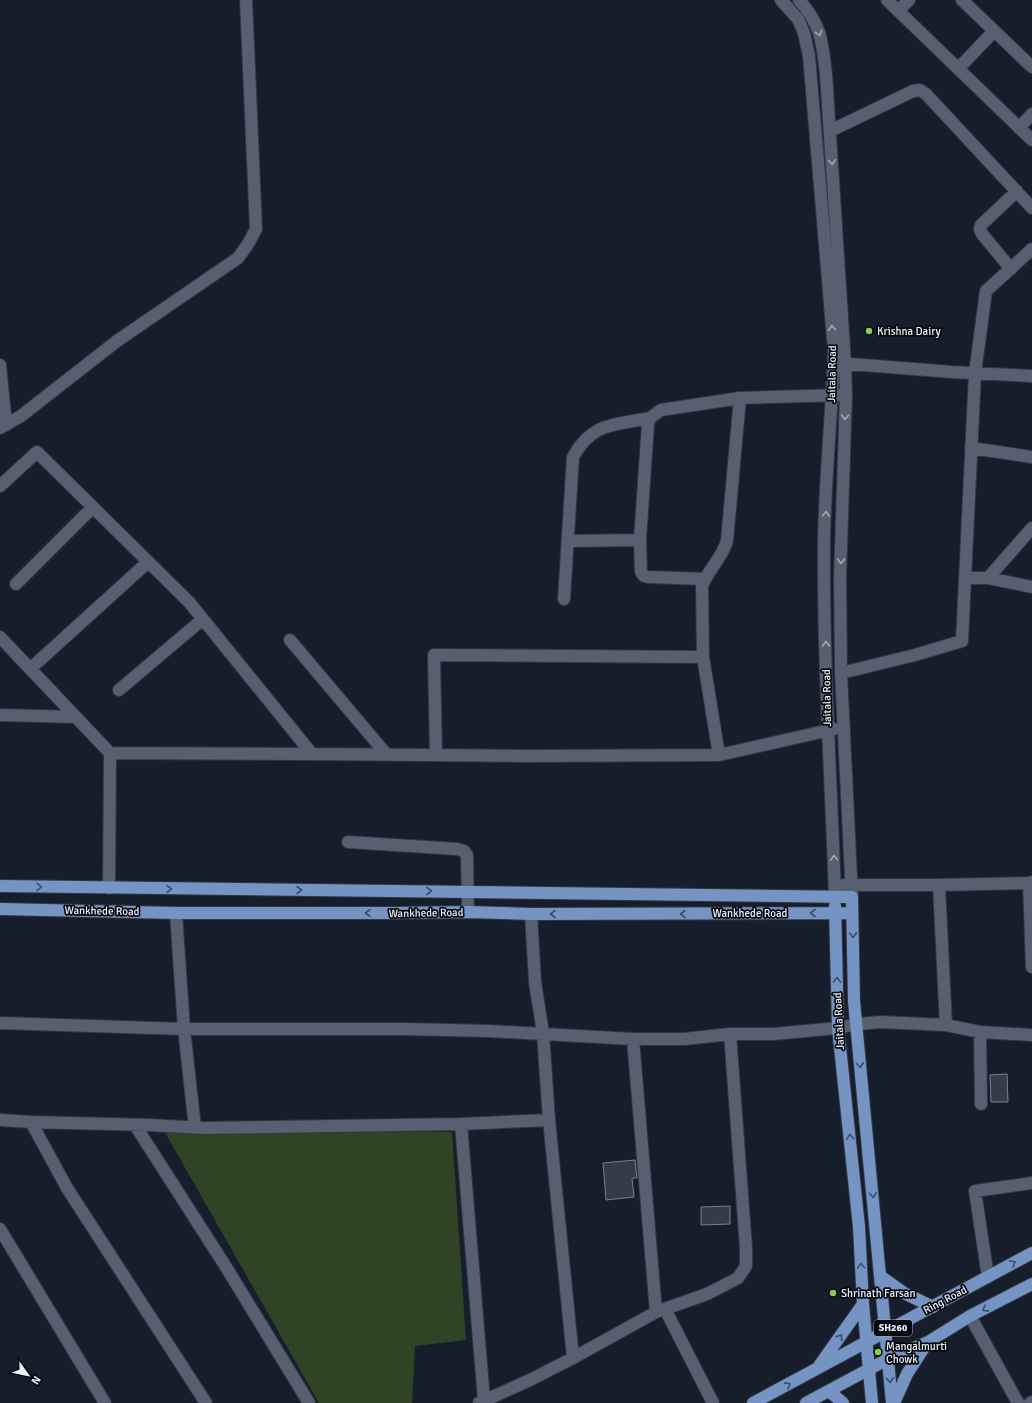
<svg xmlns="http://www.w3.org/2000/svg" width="1032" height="1403" font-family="Signika,sans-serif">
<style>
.green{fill:#314325}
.building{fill:#333c4a;stroke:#768191}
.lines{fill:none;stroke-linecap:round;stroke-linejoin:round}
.minor-casing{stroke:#323742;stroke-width:14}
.major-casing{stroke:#323742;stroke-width:14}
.minor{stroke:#576070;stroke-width:12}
.major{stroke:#7593c3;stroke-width:12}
.oneway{stroke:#a2aab6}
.oneway2{stroke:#3d4e68}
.poi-dot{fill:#84d04e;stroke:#05080e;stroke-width:1.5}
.labels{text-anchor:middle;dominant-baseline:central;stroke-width:3.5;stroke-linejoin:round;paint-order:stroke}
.shield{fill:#05080e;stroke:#a7acb5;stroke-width:1}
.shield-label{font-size:10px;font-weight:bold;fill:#edf3fc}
.poi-label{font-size:11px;fill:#edf3fc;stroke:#05080e;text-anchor:start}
.street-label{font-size:11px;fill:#edf3fc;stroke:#05080e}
</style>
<rect width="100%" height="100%" fill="#161e2b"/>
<path class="green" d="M163 1129 452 1132 466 1340 415 1346 412 1403H319Z"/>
<path class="building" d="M1007 1074 1008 1102H991L990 1075Z
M635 1160 637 1178H632L634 1197 606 1200 603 1163Z
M730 1206V1224L701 1225V1207Z"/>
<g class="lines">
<g class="minor-casing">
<path id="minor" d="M781 0 798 19 804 33 809 56 834 351C832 414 825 477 824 541 823 660 831 778 835 897
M799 0C822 26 822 41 826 74L845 363 846 395 840 578 841 673 852 897
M887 0 1032 140
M962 0 1032 67
M898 11 909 0
M958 69 994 31
M1019 128 1032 114
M830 131 913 91 920 90 926 94 1032 208
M1011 269 982 234 980 229 981 225 1017 191
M838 363 952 372 1032 376
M0 365 6 425
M0 428 21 416 117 341 238 258 248 244 256 229 246 0
M971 448 1032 457
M0 486 37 452 189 602 312 754 110 753
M640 540 641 572 644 576 648 577 705 579
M568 541 640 540 648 424 650 418 661 410 740 398 841 395
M965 578H988L1032 587
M988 578 1032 528
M16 584 93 507
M564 599 573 457C592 422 615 425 650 418
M0 637 110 753 109 888
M290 640 387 755
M703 657 702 586C708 570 722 558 727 541L740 398
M30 669 148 562
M841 673 915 655 962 641 975 373 986 291 1032 249
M119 690 203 619
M0 715 76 717
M312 754 526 756 719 755 834 729
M436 755 434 655 703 657 719 755
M348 842 457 849 464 851 467 855 468 912
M1029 883 1032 967
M843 885H939L1029 883 1032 882
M939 885 946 1025
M176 913 184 1029 195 1128
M531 914 535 982 543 1033 549 1120
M0 1023 184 1029H406L489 1031 633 1039H684L730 1034 746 1247V1266L738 1278 707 1294 656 1312 573 1358 530 1380 479 1403
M980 1032 981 1104
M730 1034H773L838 1028 857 1024 881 1022 946 1025 980 1032 1032 1035
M633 1039 656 1312
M0 1120 31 1122 149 1125 204 1128 461 1124 549 1120 573 1358
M31 1122 67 1188 206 1403
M461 1124 484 1400
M135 1125 226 1267 309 1403
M0 1229 105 1403
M988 1277 975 1191 1032 1183
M665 1309 713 1403
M970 1316 1018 1403
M1030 1403 1032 1402"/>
</g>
<g class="major-casing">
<path id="major" d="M0 886 852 897 854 1001 892 1403
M835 906 838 1028 859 1227 863 1304 872 1403
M0 909 176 913H394L468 912 531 914 852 913
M880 1276 904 1293 933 1307
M819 1366 863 1304
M829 1391 843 1403
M753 1403 1032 1253
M806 1403 888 1359 928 1342 970 1316 1032 1284
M894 1403 907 1374 927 1343"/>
</g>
<use href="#minor" class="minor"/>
<use href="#major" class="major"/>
</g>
<defs><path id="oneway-chevron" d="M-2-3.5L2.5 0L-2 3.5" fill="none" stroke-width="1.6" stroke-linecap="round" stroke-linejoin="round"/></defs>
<g class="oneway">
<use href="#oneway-chevron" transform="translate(819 33) rotate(73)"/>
<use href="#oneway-chevron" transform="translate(832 162) rotate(86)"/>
<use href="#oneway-chevron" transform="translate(832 328) rotate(-94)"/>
<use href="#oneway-chevron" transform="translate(845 417) rotate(92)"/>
<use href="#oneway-chevron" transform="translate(826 514) rotate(-87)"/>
<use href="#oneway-chevron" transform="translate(841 561) rotate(91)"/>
<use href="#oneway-chevron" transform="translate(826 644) rotate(-91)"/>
<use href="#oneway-chevron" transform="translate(834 858) rotate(-93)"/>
</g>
<g class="oneway2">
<use href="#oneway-chevron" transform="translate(39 887) rotate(1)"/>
<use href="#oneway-chevron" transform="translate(169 889)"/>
<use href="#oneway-chevron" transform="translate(299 890)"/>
<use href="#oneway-chevron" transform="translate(429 891)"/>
<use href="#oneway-chevron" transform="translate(368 913) rotate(-180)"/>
<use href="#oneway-chevron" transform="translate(813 913) rotate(180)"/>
<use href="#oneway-chevron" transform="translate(553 914) rotate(180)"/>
<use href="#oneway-chevron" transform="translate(683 914) rotate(180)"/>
<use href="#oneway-chevron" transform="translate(853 935) rotate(89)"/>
<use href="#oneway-chevron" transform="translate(837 980) rotate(-91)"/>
<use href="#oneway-chevron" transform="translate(860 1065) rotate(85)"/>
<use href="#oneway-chevron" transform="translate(850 1137) rotate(-96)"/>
<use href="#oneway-chevron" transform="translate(873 1195) rotate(85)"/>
<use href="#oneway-chevron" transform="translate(1013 1263) rotate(-28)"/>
<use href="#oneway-chevron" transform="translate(861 1266) rotate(-93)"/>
<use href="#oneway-chevron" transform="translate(985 1309) rotate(152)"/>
<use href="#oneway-chevron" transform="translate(840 1337) rotate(-54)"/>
<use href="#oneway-chevron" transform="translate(890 1380) rotate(85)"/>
<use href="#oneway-chevron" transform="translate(788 1385) rotate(-28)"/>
</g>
<g class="poi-dot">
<circle cx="869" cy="331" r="4"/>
<circle cx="833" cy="1293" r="4"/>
<circle cx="878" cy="1352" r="4"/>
</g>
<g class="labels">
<rect class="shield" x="874" y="1320" width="38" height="16" rx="3"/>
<g class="shield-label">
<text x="893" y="1328">SH260</text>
</g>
<g class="poi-label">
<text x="877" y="331">Krishna Dairy</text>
<text x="841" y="1293">Shrinath Farsan</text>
<text x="886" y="1346">Mangalmurti<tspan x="886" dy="13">Chowk</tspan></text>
</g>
<g class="street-label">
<text transform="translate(832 374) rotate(-89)">Jaitala Road</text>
<text transform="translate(827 698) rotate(-91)">Jaitala Road</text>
<text transform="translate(102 911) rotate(1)">Wankhede Road</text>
<text transform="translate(426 913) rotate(-1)">Wankhede Road</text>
<text x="750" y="913">Wankhede Road</text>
<text transform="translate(839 1021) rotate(-93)">Jaitala Road</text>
<text transform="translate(945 1300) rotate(-28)">Ring Road</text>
</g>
</g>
<g transform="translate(28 1375) rotate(123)" stroke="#05080e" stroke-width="3" paint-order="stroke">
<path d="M0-3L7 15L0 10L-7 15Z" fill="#edf3fc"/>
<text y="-6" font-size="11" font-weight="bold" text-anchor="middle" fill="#edf3fc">N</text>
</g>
</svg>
